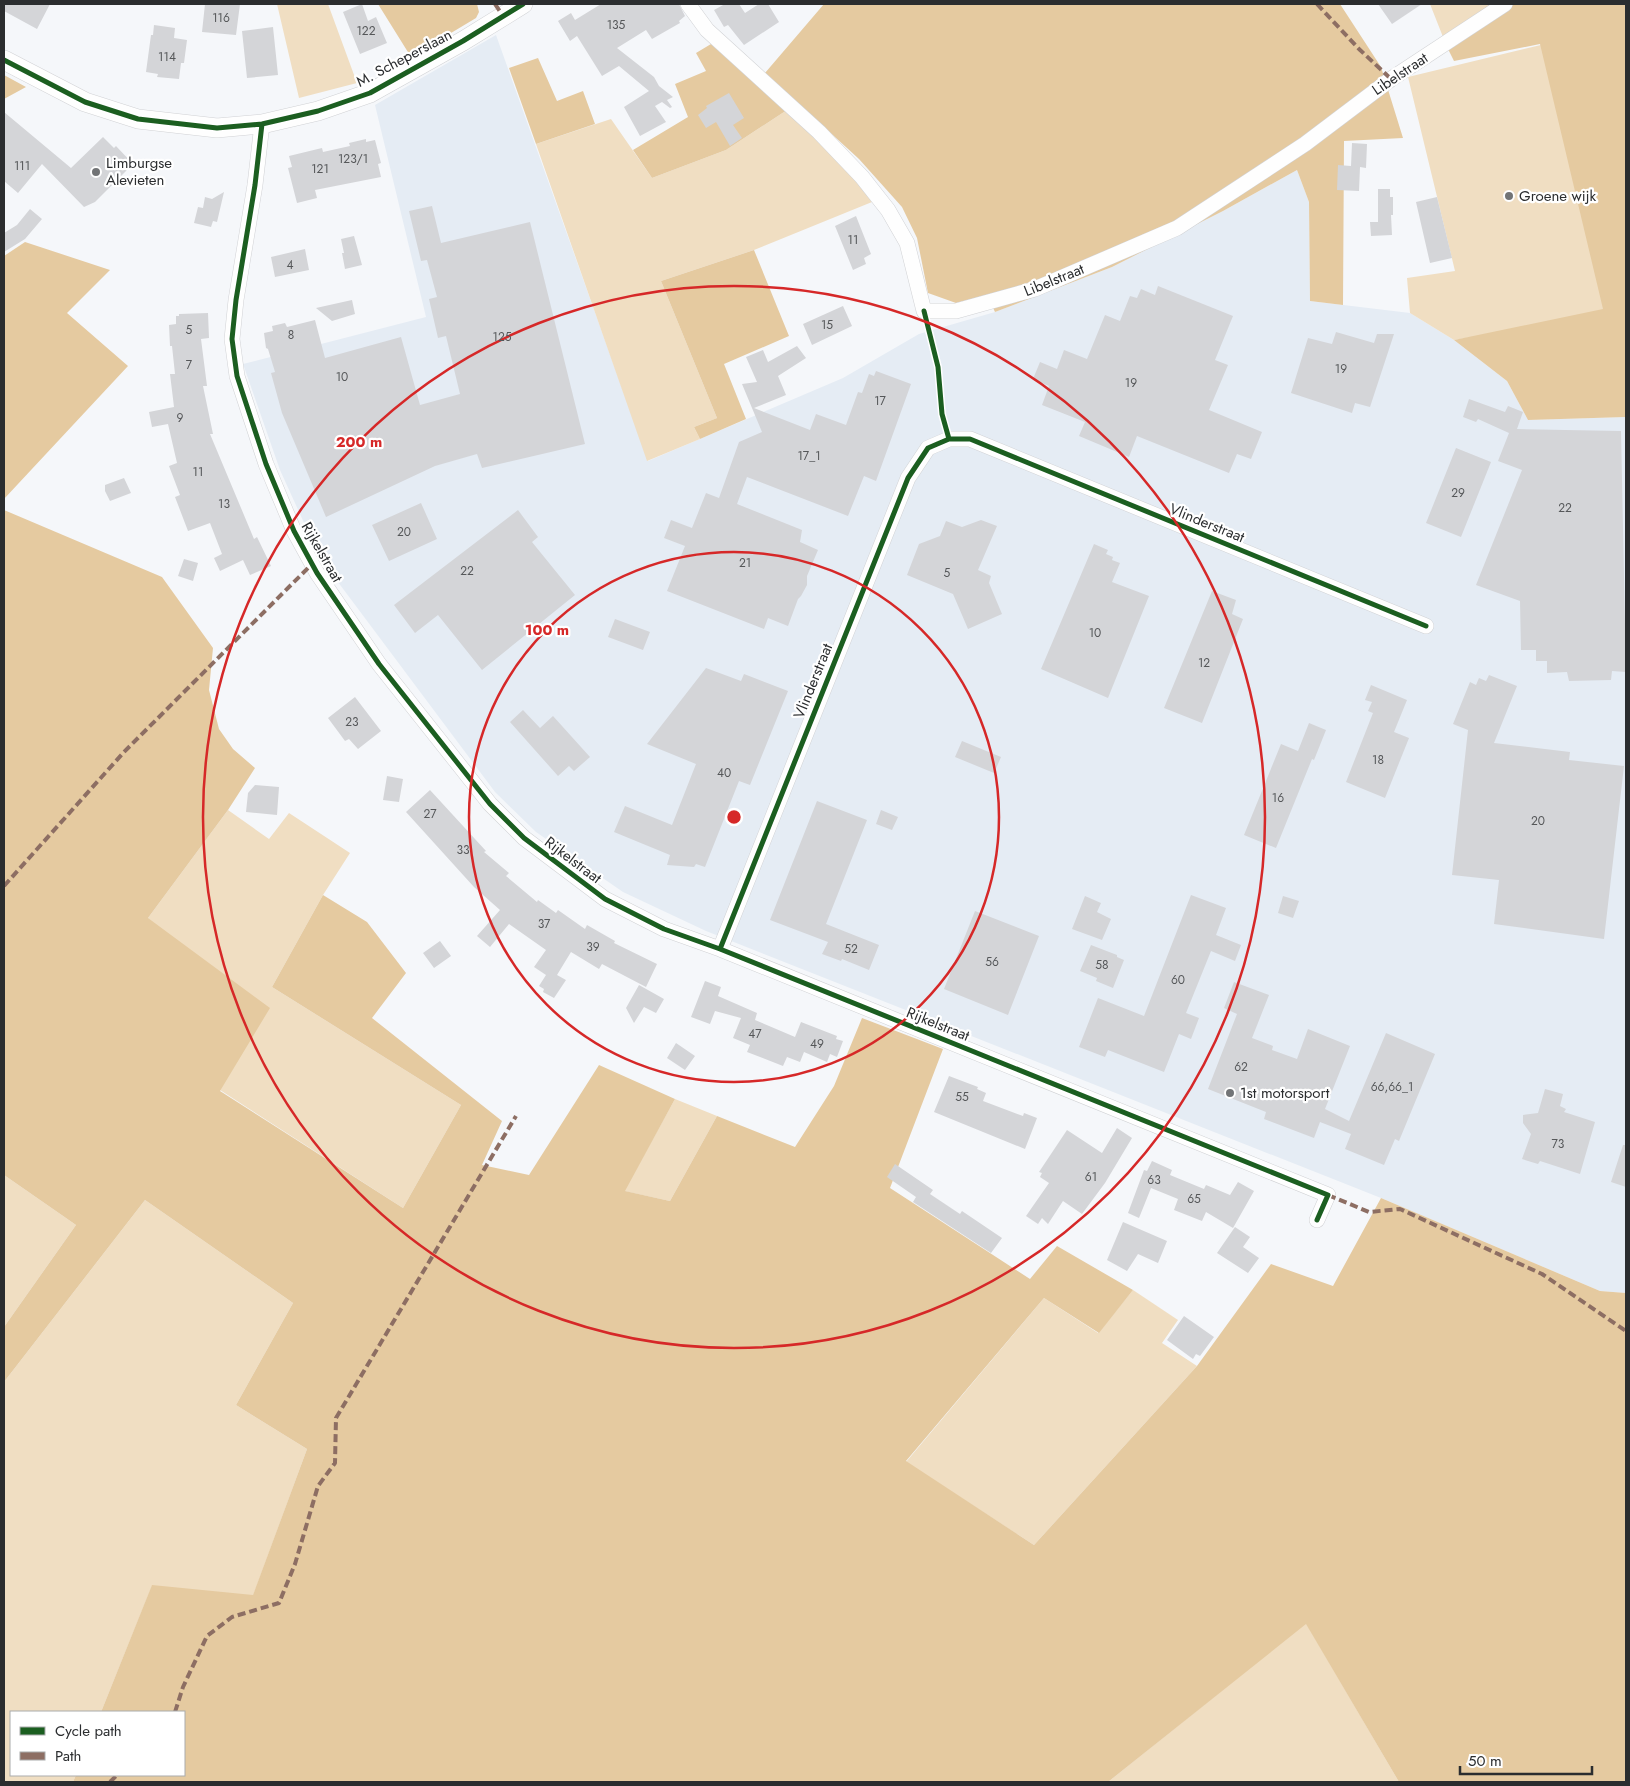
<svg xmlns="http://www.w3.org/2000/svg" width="1630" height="1786" font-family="Jost,sans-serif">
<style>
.built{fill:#e5ecf4}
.green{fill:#f0dec2}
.forest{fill:#e5caa0}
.building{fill:#d4d5d8}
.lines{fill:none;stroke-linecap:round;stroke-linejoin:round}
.minor-casing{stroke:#d1d2d5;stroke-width:16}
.tertiary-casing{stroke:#d1d2d5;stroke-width:20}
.minor{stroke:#fefefe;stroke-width:15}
.tertiary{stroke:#fefefe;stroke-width:19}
.quiet{stroke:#8d6e63;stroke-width:4;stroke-dasharray:8 4;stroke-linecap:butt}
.cycleway-casing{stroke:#fff;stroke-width:8}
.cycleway{stroke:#1b5e20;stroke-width:5}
.ring{fill:none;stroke:#d62828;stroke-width:2.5}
.poi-dot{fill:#727476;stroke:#fff;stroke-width:2}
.labels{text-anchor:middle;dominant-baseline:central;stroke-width:4.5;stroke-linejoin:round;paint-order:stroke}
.number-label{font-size:12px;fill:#555759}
.street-label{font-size:15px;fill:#2b2d2f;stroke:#fff}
.poi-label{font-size:15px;fill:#2b2d2f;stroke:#fff;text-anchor:start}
.centre{fill:#d62828;stroke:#fff;stroke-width:2.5}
.ring-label{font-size:15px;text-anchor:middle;font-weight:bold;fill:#d62828;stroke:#fff;stroke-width:4.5;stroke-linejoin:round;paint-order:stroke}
</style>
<rect width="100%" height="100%" fill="#f5f7fa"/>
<path class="built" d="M496 35 648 461 843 378 919 334 995 312 1112 267 1223 211 1297 170 1309 202 1310 301 1410 313 1454 340 1507 381 1528 420 1626 417V1293L1600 1291 1381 1198 706 931 623 892 536 832 495 792 320 558 280 470 243 364 426 317 375 105Z"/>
<path class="green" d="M277 4H328L357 83 299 98Z
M1430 4H1490L1443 37Z
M1545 44 1611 314 1454 340 1410 313 1407 278 1455 271 1408 77Z
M787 110 852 176 872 202 754 250 661 281 717 418 694 427 700 439 647 461 536 144 611 119 652 178 726 150Z
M228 810 269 839 289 813 350 853 323 895 272 987 461 1105 403 1208 220 1090 148 918Z
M675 1099 717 1116 670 1201 624 1191Z
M4 1175 76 1225 4 1327Z
M145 1200 293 1303 236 1405 307 1449 253 1596 152 1586 101 1712H11V1775H76L73 1782H4V1382Z
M1133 1290 1178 1320 1162 1343 1197 1366 1034 1545 906 1462 1044 1298 1098 1333Z
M1306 1623 1399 1782H1108Z"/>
<path class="forest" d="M378 4H477L479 12 476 18 411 57Z
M824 4H1340L1381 67 1403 138 1344 141 1343 305 1310 301 1309 202 1297 170 1223 211 1112 267 995 312 987 295 956 303 928 293 917 238 902 207 859 159 765 73Z
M1490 4H1626V417L1528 420 1507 381 1454 340 1603 309 1540 44 1454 61 1443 39V37Z
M711 44 787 110 726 150 652 178 633 150 688 117 675 84 706 71 696 53Z
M538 58 557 101 583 91 595 124 536 144 509 68Z
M4 75 26 87 4 99Z
M25 242 110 270 67 313 128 366 4 499V256Z
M754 250 789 336 724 364 746 419 700 439 694 427 717 418 661 281Z
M4 510 162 577 213 648 209 690 219 729 233 749 255 768 228 810 148 918 270 1008 220 1091 403 1208 461 1105 272 987 323 895 367 922 406 973 372 1018 502 1121 482 1165 529 1175 599 1065 675 1099 625 1191 670 1201 717 1116 795 1147 834 1086 862 1018 943 1049 890 1188 1030 1279 1057 1246 1133 1290 1099 1333 1044 1298 906 1461 1034 1545 1197 1366 1271 1264 1333 1286 1381 1198 1600 1291 1626 1293V1782H1399L1306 1624 1108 1782H73L76 1775H184V1712H101L152 1585 253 1595 307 1449 236 1405 293 1303 145 1200 4 1382V1327L76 1225 4 1175Z"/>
<path class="building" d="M4 4H50L37 29 4 11Z
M205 4H240L236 35 202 32Z
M362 4 368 21 376 17 387 43 360 54 343 12Z
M601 4H679L685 16 679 21 680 23 652 39 646 30 617 48 654 77 659 86 673 97 667 100 672 107 670 108 662 102 655 106 666 122 640 136 624 107 649 91 619 66 602 76 577 36 570 41 558 21 571 13 575 20Z
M725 4H739L745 13 759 4H768L779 22 744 45 728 25 724 27 714 10Z
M1378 4H1422L1392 24Z
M154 25 175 28 174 38 187 40 184 63H181L179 79 157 77 158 74 146 72 151 35H153Z
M273 27 278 75 247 78 242 31Z
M729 93 744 118 733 125 742 138 730 146 716 122 706 128 698 115 707 108 706 106Z
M4 112 71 168 103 137 114 148 116 146 133 164 95 202 84 207 42 164 18 193 4 181Z
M366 139V142L375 140 381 163 378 164 381 177 315 190 317 198 297 203 288 168 292 167 289 156 322 148 323 152 350 146 349 143Z
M1352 143 1367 144 1366 168 1360 167 1359 191 1337 190 1338 165 1351 166Z
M1378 189H1390V197H1393V215H1391L1392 235 1371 236 1370 222H1378Z
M224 192 217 222 213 221 211 227 194 223 198 207 203 208 205 197 212 199Z
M1437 197 1452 258 1430 263 1416 202Z
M432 206 441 243 530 222 585 444 482 468 477 454 435 466 326 517 282 413 271 373 275 372 268 349 266 348 264 333 273 331 272 326 285 323 287 327 315 320 325 358 401 337 420 405 460 394 446 336 438 338 429 299 437 297 427 260 421 261 409 211Z
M30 209 42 219 25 239 4 252V233L17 225Z
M856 216 871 254 864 258 866 264 853 270 835 226Z
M354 236 362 265 345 269 342 253H344L341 239Z
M305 249 309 270 275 277 271 257Z
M1158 286 1233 316 1215 360 1228 365 1209 410 1262 432 1251 459 1237 454 1229 473 1137 436 1129 457 1079 436 1085 422 1042 405 1049 386 1033 379 1040 362 1057 369 1064 350 1087 359 1105 315 1120 321 1130 296 1137 298 1141 289 1155 295Z
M352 300 355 314 332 321 316 308Z
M843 306 852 326 812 345 803 324Z
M208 313 209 338 201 339 207 386H203L213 434H210L254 539 257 537 271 566 250 575 243 560 220 571 214 558 222 554 210 523 188 531 175 497 180 495 169 466 177 463 168 424 152 427 149 412 174 407 170 374H175L172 346H170L169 325 176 324V316H179V314Z
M1336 332 1374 343 1377 334H1394L1370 407 1355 403 1352 413 1291 393 1308 338 1332 344Z
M797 346 806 358 778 376 786 395 754 408 810 430 816 414 846 425 858 392 862 393 869 374 874 376 876 371 911 384 876 481 864 476 848 516 747 477 737 504 802 530 800 542 818 550 807 576V585L801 596 798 599 788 626 768 618 764 629 667 591 685 546 664 538 671 520 692 528 706 493 719 498 739 442 762 432 742 384 757 382 746 357 763 350 768 362Z
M1469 399 1505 412 1508 406 1523 412 1517 429 1621 431 1626 672 1612 671 1611 680 1569 681 1567 672 1547 673V661H1536V650H1521L1520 601 1476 585 1522 470 1498 461 1509 433 1478 419 1476 422 1463 417Z
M1456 448 1491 462 1461 537 1426 523Z
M124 478 131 493 110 501 105 491V485Z
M421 503 437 539 389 561 372 525Z
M518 510 538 537 532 542 575 595 482 670 438 615 415 633 394 605Z
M981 520 997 526 978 570 991 576 989 583 1002 614 968 629 953 594 907 575 919 544 940 536 946 521 962 527Z
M1094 544 1108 550 1106 554 1113 557 1112 560 1120 563 1112 582 1149 596 1108 698 1041 669Z
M184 559 198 563 193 581 178 576Z
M1212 591 1236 600 1232 614 1243 619 1202 723 1164 708Z
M615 619 650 632 643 650 608 637Z
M706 668 741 681 744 674 788 691 750 785 739 781 705 867 696 864 694 867 667 865 670 855 614 832 625 806 672 825 696 764 647 744Z
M1489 675 1517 686 1494 743 1570 752 1569 760 1624 766 1604 939 1494 924 1499 880 1452 875 1468 730 1453 724 1470 682 1476 685 1479 678 1486 681Z
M1371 685 1407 700 1394 732 1409 738 1385 798 1346 782 1373 713 1368 711 1372 702 1365 700Z
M355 697 381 731 358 749 349 739 345 741 328 718Z
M523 710 540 728 553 716 590 757 574 771 569 766 558 776 510 722Z
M1309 723 1326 730 1314 760 1312 759 1276 848 1244 835 1281 744 1298 751Z
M962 741 1001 757 994 773 955 757Z
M387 776 403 779 399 802 383 800Z
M255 785 279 787 277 815 246 812 248 793Z
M430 790 486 851 484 852 509 873 506 876 537 902 538 900 556 913 558 910 585 929 587 925 615 941 614 943 657 964 646 987 602 964 599 969 571 952 557 975 566 980 554 998 543 992 544 989 539 986 546 975 534 967 546 950 509 924 490 947 477 936 500 910 474 887 406 812Z
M817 801 867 820 826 924 879 945 869 970 842 959 841 961 822 954 828 942 770 920Z
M881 810 898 817 892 830 876 824Z
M1191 895 1226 908 1216 935 1241 945 1235 961 1211 951 1186 1013 1199 1018 1191 1039 1179 1034 1164 1072 1108 1050 1105 1057 1079 1047 1098 998 1144 1016Z
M1085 896 1101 903 1097 912 1111 919 1102 940 1072 929Z
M1283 896 1299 901 1293 918 1278 913Z
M975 911 1039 936 1008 1015 944 989Z
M440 941 451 956 434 968 423 953Z
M1091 945 1117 955V957L1124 960 1113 988 1096 981 1097 978 1080 971Z
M705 981 721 987 718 996 757 1013 755 1020 795 1037 801 1022 837 1036 836 1039 843 1041 837 1057 830 1054 827 1062 804 1052 800 1062 787 1057 783 1066 747 1052 750 1045 733 1038 741 1018 715 1011 710 1024 691 1017Z
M1234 982 1269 995 1252 1038 1273 1046 1272 1050 1297 1059 1308 1029 1350 1046 1325 1109 1349 1121 1386 1033 1435 1054 1399 1141 1395 1139 1384 1165 1345 1149 1351 1134 1320 1122 1314 1138 1264 1119 1266 1112 1208 1089 1237 1014 1224 1008Z
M639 985 664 999 656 1013 644 1007 634 1023 626 1008Z
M676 1043 695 1056 685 1070 667 1058Z
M949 1076 978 1087 977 1089 986 1093 983 1101 1023 1116 1024 1113 1037 1118 1025 1149 934 1112Z
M1545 1089 1563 1094 1560 1106 1566 1109 1564 1112 1595 1122 1580 1174 1540 1161 1538 1164 1522 1159 1531 1134 1523 1123V1115L1538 1113Z
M1117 1128 1132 1138 1105 1183 1082 1214 1063 1201 1048 1224 1042 1218 1038 1224 1026 1216 1049 1183 1040 1177 1042 1173 1039 1172 1067 1130 1102 1153Z
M1623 1145H1626V1187L1611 1182Z
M1152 1161 1172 1170 1170 1175 1204 1189 1206 1185 1230 1195 1238 1182 1254 1191 1233 1228 1206 1212 1202 1221 1174 1210 1178 1199 1151 1188 1139 1218 1128 1213 1144 1170 1147 1171Z
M895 1164 933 1190 930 1194 960 1214 962 1211 1002 1238 991 1253 913 1202 916 1197 887 1177Z
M1123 1222 1167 1241 1158 1263 1138 1254 1127 1271 1107 1260Z
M1235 1227 1250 1237 1243 1247 1259 1258 1248 1273 1217 1253Z
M1184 1316 1214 1337 1200 1356 1196 1354 1193 1359 1167 1340Z"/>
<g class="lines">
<g class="minor-casing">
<path id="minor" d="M688 4 707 30 819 132 862 177 888 210 907 243 924 311H956L1035 289 1177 228 1305 144 1391 79 1505 4
M262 124 255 185 236 300 232 339 237 376 266 464 294 531 317 573 379 664 490 804 524 838 605 899 664 929 720 949 1328 1195 1317 1220
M720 949 908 478 928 448 949 439H970L1426 626"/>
</g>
<g class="tertiary-casing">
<path id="tertiary" d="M4 60 85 102 138 119 217 128 262 124 318 111 370 93 463 41 523 4"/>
</g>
<use href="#minor" class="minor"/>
<use href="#tertiary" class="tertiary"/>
<path class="quiet" d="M495 4 503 16
M1317 4 1359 49 1391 79
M4 886 124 752 312 564
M1328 1195 1369 1212 1400 1209 1542 1274 1626 1331
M175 1712 183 1687 207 1636 232 1617 279 1603 295 1564 318 1486 335 1463 336 1418 516 1116
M110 1782 117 1775"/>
<g class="cycleway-casing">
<path id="cycleway" d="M4 60 85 102 138 119 217 128 262 124 318 111 370 93 463 41 523 4
M262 124 255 185 236 300 232 339 237 376 266 464 294 531 317 573 379 664 490 804 524 838 605 899 664 929 720 949 1328 1195 1317 1220
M924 311 938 367 942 414 949 439
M720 949 908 478 928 448 949 439H970L1426 626"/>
</g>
<use href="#cycleway" class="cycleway"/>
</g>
<g class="ring">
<circle cx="734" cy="817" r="265"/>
<circle cx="734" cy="817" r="531"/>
</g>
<g class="poi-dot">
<circle cx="96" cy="172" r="5"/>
<circle cx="1509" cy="196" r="5"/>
<circle cx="1230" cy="1093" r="5"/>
</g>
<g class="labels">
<g class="number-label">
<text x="221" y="18">116</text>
<text x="616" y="25">135</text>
<text x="366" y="31">122</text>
<text x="167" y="57">114</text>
<text x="353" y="159">123/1</text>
<text x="22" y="166">111</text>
<text x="320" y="169">121</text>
<text x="853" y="240">11</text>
<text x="290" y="265">4</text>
<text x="827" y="325">15</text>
<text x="189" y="330">5</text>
<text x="291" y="335">8</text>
<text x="502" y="337">125</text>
<text x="189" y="365">7</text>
<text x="1341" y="369">19</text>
<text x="342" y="377">10</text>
<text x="1131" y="383">19</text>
<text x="880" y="401">17</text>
<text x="180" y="418">9</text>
<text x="809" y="456">17_1</text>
<text x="198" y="472">11</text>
<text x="1458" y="493">29</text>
<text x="224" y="504">13</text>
<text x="1565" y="508">22</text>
<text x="404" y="532">20</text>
<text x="745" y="563">21</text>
<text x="467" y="571">22</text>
<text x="947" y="573">5</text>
<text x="1095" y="633">10</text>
<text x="1204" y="663">12</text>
<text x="352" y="722">23</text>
<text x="1378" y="760">18</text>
<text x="724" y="773">40</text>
<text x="1278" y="798">16</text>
<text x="430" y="814">27</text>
<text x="1538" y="821">20</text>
<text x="463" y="850">33</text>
<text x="544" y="924">37</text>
<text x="593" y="947">39</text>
<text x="851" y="949">52</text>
<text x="992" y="962">56</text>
<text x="1102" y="965">58</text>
<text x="1178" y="980">60</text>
<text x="755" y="1034">47</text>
<text x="817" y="1044">49</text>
<text x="1241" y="1067">62</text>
<text x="1392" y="1087">66,66_1</text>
<text x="962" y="1097">55</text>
<text x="1558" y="1144">73</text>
<text x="1091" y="1177">61</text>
<text x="1154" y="1180">63</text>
<text x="1194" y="1199">65</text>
</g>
<g class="street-label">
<text transform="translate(404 58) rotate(-28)">M. Scheperslaan</text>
<text transform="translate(1400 74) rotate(-34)">Libelstraat</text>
<text transform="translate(1054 280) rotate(-22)">Libelstraat</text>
<text transform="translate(1207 523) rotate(22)">Vlinderstraat</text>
<text transform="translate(322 552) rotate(60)">Rijkelstraat</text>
<text transform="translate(813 681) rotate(-68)">Vlinderstraat</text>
<text transform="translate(573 860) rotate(37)">Rijkelstraat</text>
<text transform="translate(938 1024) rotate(22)">Rijkelstraat</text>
</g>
<g class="poi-label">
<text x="106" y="163">Limburgse<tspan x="106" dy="17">Alevieten</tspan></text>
<text x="1519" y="196">Groene wijk</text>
<text x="1240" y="1093">1st motorsport</text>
</g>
</g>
<circle cx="734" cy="817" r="8" class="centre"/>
<g class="ring-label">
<text x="359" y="447">200 m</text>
<text x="547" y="635">100 m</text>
</g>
<rect width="1630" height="1786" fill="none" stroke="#2b2d2f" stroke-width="10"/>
<rect x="10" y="1711" width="175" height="65" fill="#ffffff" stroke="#aaabac"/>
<rect x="20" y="1727" width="25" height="8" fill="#1b5e20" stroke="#aaabac"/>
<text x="55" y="1736" font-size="15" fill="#2b2d2f">Cycle path</text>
<rect x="20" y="1752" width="25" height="8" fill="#8d6e63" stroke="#aaabac"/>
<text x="55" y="1761" font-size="15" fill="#2b2d2f">Path</text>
<path d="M1460 1766v8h132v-8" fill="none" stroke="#2b2d2f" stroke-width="2.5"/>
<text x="1468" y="1766" font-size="15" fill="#2b2d2f" stroke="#ffffff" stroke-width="4" paint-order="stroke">50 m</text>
</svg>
